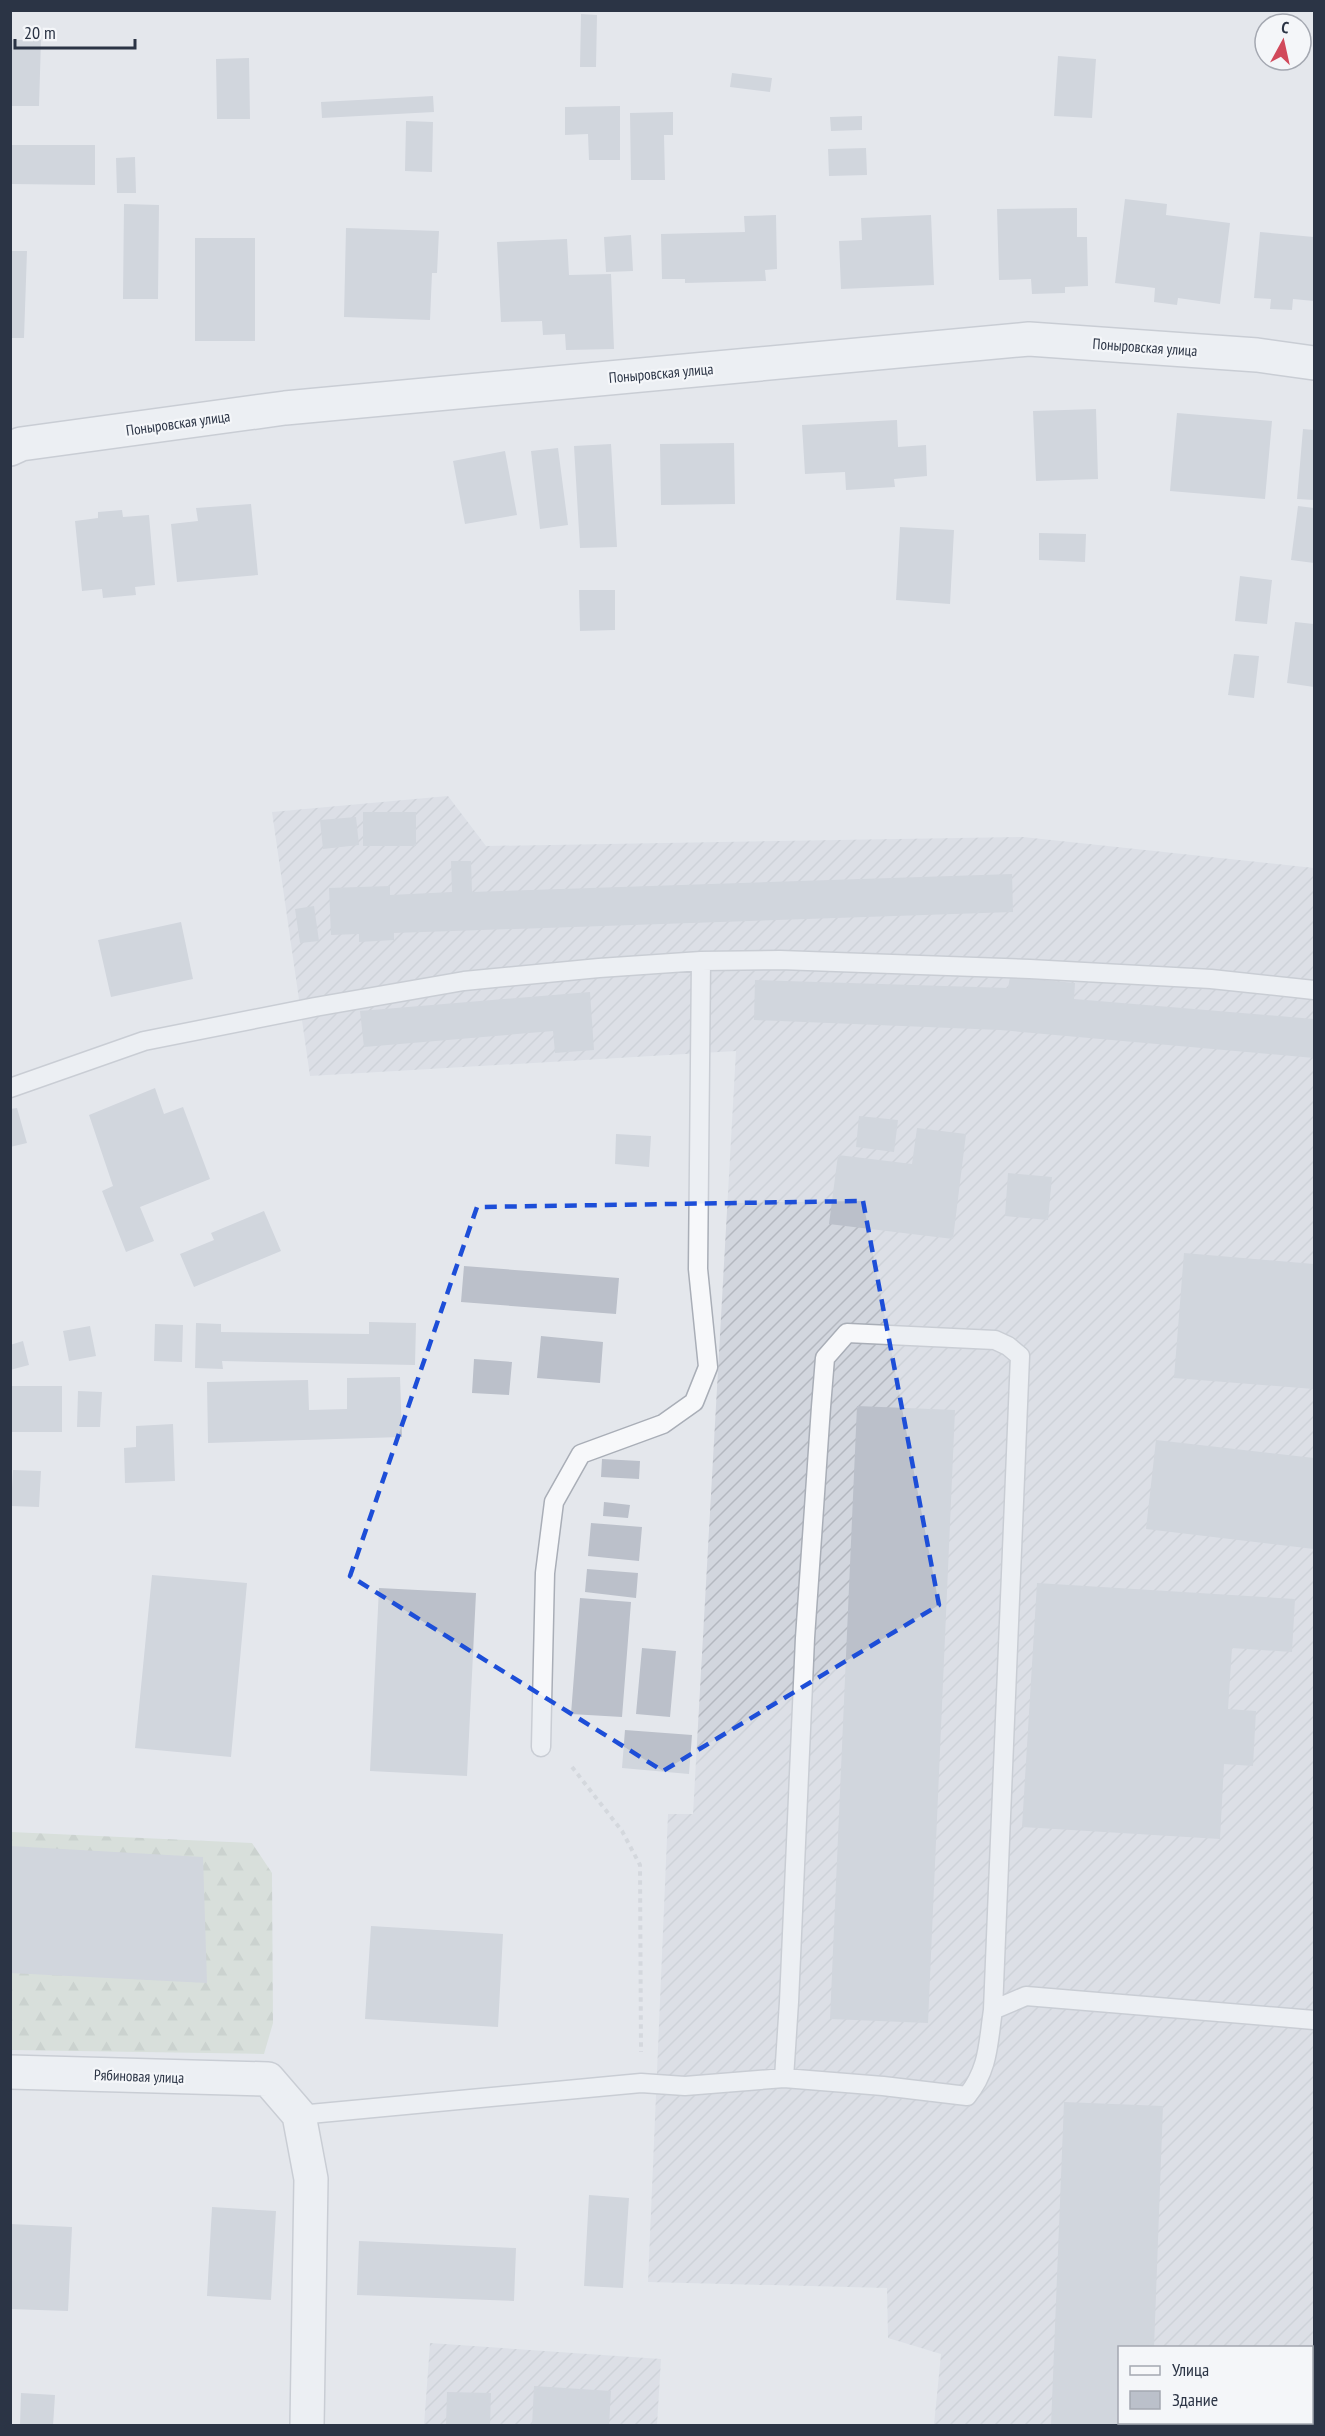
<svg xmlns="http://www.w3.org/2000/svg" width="1325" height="2436" font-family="'PT Sans Narrow',sans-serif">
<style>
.industrial{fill:url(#industrial-furrows);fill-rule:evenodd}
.forest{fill:url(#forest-firs)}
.building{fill:#bbc0ca}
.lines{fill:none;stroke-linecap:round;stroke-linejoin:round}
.lane-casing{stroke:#a9aeb7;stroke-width:21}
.street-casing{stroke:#a9aeb7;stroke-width:36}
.path{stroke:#c2c5cb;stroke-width:4;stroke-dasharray:4.5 4.5;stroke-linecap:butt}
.lane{stroke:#f7f8fa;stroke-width:18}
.street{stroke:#f7f8fa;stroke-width:33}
.marked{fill:none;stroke:#1d4ed8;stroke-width:4.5;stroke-dasharray:12 8;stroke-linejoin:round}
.labels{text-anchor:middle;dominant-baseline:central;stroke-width:4.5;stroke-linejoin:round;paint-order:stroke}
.street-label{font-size:15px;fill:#2b3445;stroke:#f4f6f9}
</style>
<defs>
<pattern id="industrial-furrows" width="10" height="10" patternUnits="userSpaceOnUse" patternTransform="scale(1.5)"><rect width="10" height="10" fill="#d2d6de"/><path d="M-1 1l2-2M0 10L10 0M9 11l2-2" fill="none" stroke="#b4b8c0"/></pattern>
<pattern id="forest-firs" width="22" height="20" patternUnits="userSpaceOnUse" patternTransform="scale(1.5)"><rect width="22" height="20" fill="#c9d6c5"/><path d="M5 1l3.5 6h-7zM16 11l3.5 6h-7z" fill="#adb8ab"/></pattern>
</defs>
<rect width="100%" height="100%" fill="#e4e7ec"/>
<path class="industrial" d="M448 796 486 846 1023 837 1314 868V2425H934L941 2354 888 2338 887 2288 648 2282 668 1814H693L736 1051 310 1076 272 812ZM1120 2348H1312V2422H1120Z
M430 2343 661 2359 657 2425 424 2426Z"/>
<path class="forest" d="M11 1832 252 1843 272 1873 273 2023 264 2054 11 2050Z"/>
<path class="building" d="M581 14 597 15 596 67H580Z
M10 40H41L39 106H10Z
M1058 56 1096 59 1092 118 1054 116Z
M249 58 250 119H217L216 59Z
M732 73 772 78 770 92 730 87Z
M433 96 434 112 322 118 321 102Z
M620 106V160H589L588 134 565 135V107Z
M673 112V135H664L665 180H631L630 113Z
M862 116V130L831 131 830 117Z
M406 121 433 122 432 172 405 171Z
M10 145H95V185L10 184Z
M866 148 867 175 829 176 828 149Z
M135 157 136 193H117L116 158Z
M1125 199 1167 204 1166 215 1230 223 1220 304 1178 298 1177 305 1154 302 1155 288 1115 283Z
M124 204 159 205 158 299H123Z
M1077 208V237H1087L1088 286 1065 287V293L1032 294 1031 279 999 280 997 209Z
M776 215 777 269 765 270 766 281 685 283V279H662L661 234 745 232 744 216Z
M931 215 934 285 841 289 839 241 862 240 861 218Z
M346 228 439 231 437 273H432L430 320 344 317Z
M1260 232 1314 237V301L1293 299 1292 310 1270 309 1271 299 1254 298Z
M631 235 633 271 606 272 604 237Z
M195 238H255V341H195Z
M567 239 569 275 611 274 614 349 566 350 565 334 543 335 542 321 501 322 497 242Z
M10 251H27L24 338H10Z
M1096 409 1098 479 1036 481 1033 411Z
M1177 413 1272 421 1265 499 1170 491Z
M897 420 898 447 926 445 927 476 894 479 895 487 846 490 845 472 805 474 802 425Z
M1303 429 1314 430V500L1297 499Z
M734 443 735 504 661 505 660 444Z
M611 444 617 547 580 548 574 446Z
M558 448 568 525 540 529 531 451Z
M505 451 517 515 465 524 453 461Z
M251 504 258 575 177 582 171 524 198 521 196 508Z
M1298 506 1314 508V563L1291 560Z
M122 510 123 517 149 515 155 585 135 587 136 595 103 598 102 589 82 591 75 521 98 518V512Z
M900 527 954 530 950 604 896 600Z
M1039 533 1086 534 1085 562 1039 560Z
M1240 576 1272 580 1267 624 1235 621Z
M579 590H615V630L580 631Z
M1295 622 1314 624V687L1287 683Z
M1234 654 1259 656 1254 698 1228 695Z
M363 812H416V846H363Z
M356 817 359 845 323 849 320 820Z
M451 861H471L472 892 1012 874 1013 912 394 933V940L359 942V934L331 935 329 888 390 886V895L452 892Z
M314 906 319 941 300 943 295 909Z
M181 922 193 979 111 997 98 940Z
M1010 977 1075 983 1074 999 1314 1019V1058L1000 1030 754 1020 755 980 1008 988Z
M590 992 594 1050 555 1053 553 1031 364 1047 360 1011Z
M155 1088 164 1114 183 1107 210 1179 140 1207 154 1241 126 1252 102 1191 113 1186 89 1115Z
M17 1108 27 1143 10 1147V1109Z
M859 1116 898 1120 894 1152 856 1147Z
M917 1128 966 1134 953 1239 829 1224 838 1155 912 1164Z
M616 1134 651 1136 649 1167 615 1164Z
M1008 1173 1052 1177 1048 1220 1005 1216Z
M264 1211 281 1251 194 1287 180 1254 214 1240 211 1233Z
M1184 1253 1314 1264V1389L1174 1378Z
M464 1266 619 1278 616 1314 461 1302Z
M369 1322 416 1323 415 1365 222 1361 223 1369 195 1368 196 1323 221 1324V1332L369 1334Z
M155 1324 183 1325 182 1362 154 1361Z
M90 1326 96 1356 69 1361 63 1331Z
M541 1336 603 1342 600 1383 537 1378Z
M23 1341 29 1365 10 1370V1345Z
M474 1359 512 1362 509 1395 472 1393Z
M400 1377 402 1437 208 1443 207 1382 308 1380 309 1410 347 1409V1378Z
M10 1386H62V1432H10Z
M78 1391 102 1392 100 1427H77Z
M857 1406 955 1410 928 2023 830 2019Z
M173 1424 175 1481 125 1483 124 1448 136 1447V1426Z
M1156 1440 1314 1458V1549L1146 1529Z
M602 1459 640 1461 639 1479 601 1477Z
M13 1470 41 1471 39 1507 11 1506Z
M604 1502 630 1505 628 1518 603 1516Z
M591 1523 642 1527 639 1561 588 1556Z
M587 1569 638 1573 636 1598 585 1592Z
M152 1575 247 1583 231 1757 135 1748Z
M1037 1583 1295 1599 1292 1652 1232 1648 1228 1709 1256 1711 1253 1766 1224 1764 1220 1839 1022 1827Z
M379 1588 476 1593 467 1776 370 1771Z
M580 1598 631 1602 622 1717 571 1714Z
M642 1648 676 1651 670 1717 636 1714Z
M625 1730 692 1735 689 1774 622 1768Z
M10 1846 203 1857 207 1983 10 1973Z
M371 1926 503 1934 498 2027 365 2019Z
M1064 2102 1163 2106 1154 2348H1120V2422H1151V2426H1051Z
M589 2195 629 2198 623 2288 584 2286Z
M212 2207 276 2211 271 2300 207 2296Z
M10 2224 72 2227 68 2311 10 2309Z
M359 2241 516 2248 514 2301 357 2295Z
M534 2386 611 2391 609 2426H532Z
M447 2392 491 2393 490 2426H446Z
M21 2393 55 2395 53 2426H20Z"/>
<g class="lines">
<g class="lane-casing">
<path id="lane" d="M10 1088 144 1041 315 1007 464 981 599 968 701 961 780 960 1030 969 1211 979 1314 990
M541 1747 545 1573 554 1502 581 1454 663 1424 694 1402 708 1367 698 1269 701 961
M784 2078 789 2002 805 1638 821 1407 825 1358 847 1333 995 1340 1008 1346 1020 1356 993 2010
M299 2115 641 2083 685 2086 784 2078 883 2086 967 2096C989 2069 988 2043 993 2010L1026 1996 1314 2020"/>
</g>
<g class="street-casing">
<path id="street" d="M10 449 21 444 285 408 1029 339 1257 355 1314 363
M10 2072 268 2079 299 2115 311 2179 307 2426"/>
</g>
<path class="path" d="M572 1767 622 1831 640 1865 641 2052"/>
<use href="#lane" class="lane"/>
<use href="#street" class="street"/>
</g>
<path d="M0 0H1325V2436H0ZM863 1201 939 1605 663 1771 350 1576 477 1207Z" fill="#e4e7ec" fill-opacity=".55" fill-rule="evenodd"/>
<path class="marked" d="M863 1201 939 1605 663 1771 350 1576 477 1207Z"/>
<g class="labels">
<g class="street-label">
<text transform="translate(1145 347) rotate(4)">Поныровская улица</text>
<text transform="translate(661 373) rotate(-5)">Поныровская улица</text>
<text transform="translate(178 423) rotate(-8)">Поныровская улица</text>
<text transform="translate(139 2076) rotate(2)">Рябиновая улица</text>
</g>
</g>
<rect width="1325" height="2436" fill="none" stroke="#2b3445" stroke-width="24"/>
<rect x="1118" y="2346" width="195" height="78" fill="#f4f6f9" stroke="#a4a8b1" stroke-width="1.5"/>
<rect x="1130" y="2366" width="30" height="9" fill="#f7f8fa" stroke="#a4a8b1" stroke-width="1.5"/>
<text x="1172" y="2376" font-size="18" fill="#2b3445">Улица</text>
<rect x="1130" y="2391" width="30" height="18" fill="#bbc0ca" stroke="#a4a8b1" stroke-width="1.5"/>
<text x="1172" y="2406" font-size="18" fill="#2b3445">Здание</text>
<g transform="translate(1283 42) rotate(8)"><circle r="28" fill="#f4f6f9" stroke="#a4a8b1" stroke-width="1.5"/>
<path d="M0-4.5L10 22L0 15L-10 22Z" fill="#d1495b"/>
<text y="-9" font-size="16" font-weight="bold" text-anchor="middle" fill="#2b3445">С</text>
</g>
<path d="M15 39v9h120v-9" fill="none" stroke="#2b3445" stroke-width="3"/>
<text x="24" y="39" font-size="18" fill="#2b3445" stroke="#f4f6f9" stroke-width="4.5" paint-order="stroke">20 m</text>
</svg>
